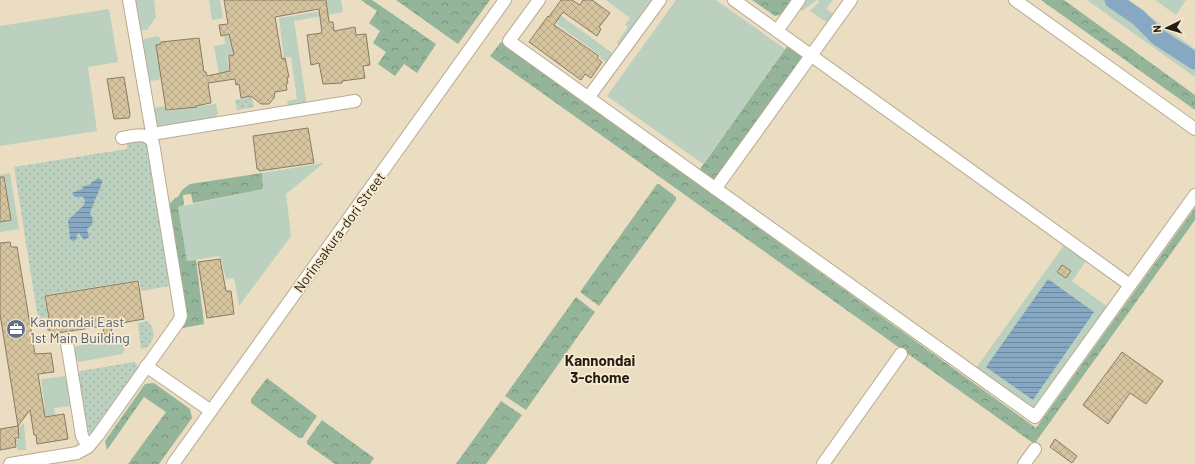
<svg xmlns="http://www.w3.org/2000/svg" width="1195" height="464" font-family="Barlow,sans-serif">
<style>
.green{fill:#bbd0be}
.forest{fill:url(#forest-crowns)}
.garden{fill:url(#garden-dots);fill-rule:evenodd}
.water{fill:url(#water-rules)}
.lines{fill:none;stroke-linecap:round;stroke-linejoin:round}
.river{stroke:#87a8c3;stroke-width:17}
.building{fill:url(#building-cross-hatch);stroke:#887c64}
.minor-casing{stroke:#b7aa91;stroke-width:14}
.minor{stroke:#fff;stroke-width:12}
.labels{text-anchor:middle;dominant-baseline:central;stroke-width:3.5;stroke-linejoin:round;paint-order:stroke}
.street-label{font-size:14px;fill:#221d13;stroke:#f7eacf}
.service-label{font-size:14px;fill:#4e5e75;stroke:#f7eacf;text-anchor:start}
.neighbourhood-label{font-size:15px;font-weight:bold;fill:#221d13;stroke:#f7eacf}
</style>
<defs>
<pattern id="forest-crowns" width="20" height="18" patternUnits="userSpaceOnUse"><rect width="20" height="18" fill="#94b599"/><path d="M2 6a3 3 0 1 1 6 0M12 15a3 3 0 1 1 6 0" fill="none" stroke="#78937c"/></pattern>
<pattern id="garden-dots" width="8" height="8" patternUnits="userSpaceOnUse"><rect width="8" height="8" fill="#bbd0be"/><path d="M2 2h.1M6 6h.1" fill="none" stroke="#a0b2a2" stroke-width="1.8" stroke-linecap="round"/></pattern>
<pattern id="water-rules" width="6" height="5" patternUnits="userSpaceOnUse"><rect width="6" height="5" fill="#87a8c3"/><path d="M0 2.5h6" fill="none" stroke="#6e889d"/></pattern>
<pattern id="building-cross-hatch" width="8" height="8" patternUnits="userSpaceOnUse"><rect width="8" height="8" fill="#d6c49e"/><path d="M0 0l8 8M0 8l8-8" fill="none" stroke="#b7a887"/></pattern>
</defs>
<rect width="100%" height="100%" fill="#eaddc2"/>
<path class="green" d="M133 0H154L156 17 147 30H140Z
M209 0H220L223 18 212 20Z
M327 0H341L343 12 294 21 307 106 289 108 287 101 297 99 291 57 284 58 279 18 328 10Z
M606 0H654L621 46 617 43 628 27 625 25 630 18Z
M676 0H716L785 49 703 164 607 96Z
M803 0H833L826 9 834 14 828 23 810 11 819 2 817 0 802 11 798 8Z
M1087 0H1105L1130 16 1139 28 1195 66V77Z
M1121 0H1127L1195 49V56L1159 33 1142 15Z
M1155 0H1186L1176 15Z
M109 9 118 62 88 67 97 131 0 146V26Z
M553 10 615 55 609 64 600 58 601 56 557 24 558 21 549 15Z
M229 34 233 53 229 54 227 57 228 65 236 78 219 74 214 46 225 44 224 35Z
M158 36 160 39 161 44 156 45 161 78H159V80L149 81 148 80 142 42 144 39Z
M216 104 218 114 214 119 159 127 156 125 153 111 154 108 166 106 167 111Z
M324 163 286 194 291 236 239 306 234 278 226 279 220 256 187 261 178 207 263 189 262 173Z
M10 173 19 229 0 232V222L11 220 5 178 0 179V175Z
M1065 244 1087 260 1072 281 1108 307 1034 410 976 368Z
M118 339 122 340C125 345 126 350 122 354L79 362 75 359 73 351 77 346Z
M66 376 71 406 54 408 55 415 34 418 40 410 45 409 41 379Z
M24 423 26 450H18L16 440 20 439 18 428Z"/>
<path class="forest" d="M361 0H372L436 44 417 73 404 64 395 76 378 64 386 52 373 43 380 31 369 23 377 11Z
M396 0H490L458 44Z
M752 0H791L792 4 785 13 775 16Z
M1041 0H1064L1195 95V110Z
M501 42 1036 428 1195 208V220L1035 443H1033L490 56Z
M788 45 801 54 802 59 714 180H711L698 172Z
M262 173 263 189 193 203 191 194 183 195 184 205 178 207 187 261 196 260 204 324 194 326 181 328 168 206 175 198 178 197 182 190 190 184Z
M657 184H659L676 197V200L599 306 580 292Z
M576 297 595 312 526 410 505 396Z
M267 378 317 416 302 438H299L251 403V399Z
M154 383 190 409 192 418 159 464H128L166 412 144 397 107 450 105 441 145 384Z
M501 401 522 415 486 464H456Z
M322 420 374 458 370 464H335L307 444V441Z"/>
<path class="garden" d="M252 97 254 107 237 110 235 100Z
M142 140 147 143 169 286 141 291 139 280 44 295 48 317 38 319 14 167 127 149V142ZM93 182 102 183 90 213 93 219 92 225 87 229V233L81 234 79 233 70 239 69 220 83 206 85 201 83 197H74L90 183Z
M148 321C156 333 155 336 148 347L141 349 138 323Z
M134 362 137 364 138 370 93 432 88 433 85 431 77 376 78 373 81 371Z"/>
<path class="water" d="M98 178 102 180V183L90 213 93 219 92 225 87 229 89 237 84 240 79 233 77 235 76 240 72 241 70 239 68 220 83 206 85 201 83 197H74L72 193 82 189 84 186 88 185Z
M1048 279 1094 312 1033 400 986 367Z"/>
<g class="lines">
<path class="river" d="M1113 0 1138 17 1158 37 1195 61"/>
</g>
<path class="building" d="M224 0H326L329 22H333L334 31 355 27 356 35 366 34 370 65 363 66 365 78 342 81V83L323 84 319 63 311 65 307 35 322 33 319 9 275 17 282 59 285 58 289 77H287L288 83 286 84 287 90 275 92 274 98 269 104H261L251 96 241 98 239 84 236 85 235 79 208 83 211 103H210L196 106 197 107 166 110 156 45 161 44V42L199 38 204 72H206L207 76 230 71 229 58V55H234L229 34 221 36 219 25 228 24Z
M561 0H572L580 5 583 0H592L610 13 599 27 601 29 597 36 563 12 554 25 599 56 597 58 602 62 591 78 585 74 581 80 529 42 548 16 549 17Z
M124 77 130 114 129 118 114 119 107 79Z
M308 128 314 163 259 171V169H257L253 136Z
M0 177H4L11 220 0 222Z
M10 242 11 247H17L35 354 51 353 54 372 38 374 45 417 64 414 68 439 37 444 36 435H34L30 410 18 426 0 314V243Z
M220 259 226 291H231L234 314 207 318 198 262Z
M1062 265 1071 271 1066 278 1057 272Z
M138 281 144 319 111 325 113 342 105 343 103 326 51 334 50 330H48L46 319 49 318 45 296Z
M1122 352 1163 381 1146 404 1130 393 1108 424 1083 405Z
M18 426 19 438H15L16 447 0 450V429Z
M1055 439 1077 456 1072 463 1050 447Z"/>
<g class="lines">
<g class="minor-casing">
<path id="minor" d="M129 0 151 127 152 134 149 137
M539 0 509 41 1035 417 1195 195
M734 0 1130 285
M1015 0 1195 129
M777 31 799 0
M588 98 660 0
M152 134 355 101
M715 189 851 0
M67 343 82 436 88 447
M146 366 211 411
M10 464 77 453 88 447 98 435 179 321 181 316 153 143C147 131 133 136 122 138
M173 464 505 0
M823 464 901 354
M1024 464 1035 449"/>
</g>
<use href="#minor" class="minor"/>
</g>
<defs>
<g id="office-disc" transform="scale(1)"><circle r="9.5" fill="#5c6f8a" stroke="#f7eacf"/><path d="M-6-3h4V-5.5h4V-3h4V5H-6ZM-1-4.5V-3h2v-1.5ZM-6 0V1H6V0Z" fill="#fff"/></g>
</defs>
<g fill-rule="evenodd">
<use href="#office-disc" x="16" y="329"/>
</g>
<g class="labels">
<g class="street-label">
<text transform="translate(339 232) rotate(-54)">Norinsakura-dori Street</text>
</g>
<g class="service-label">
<text x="30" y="321">Kannondai East<tspan x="30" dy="16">1st Main Building</tspan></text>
</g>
<g class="neighbourhood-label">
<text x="600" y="360">Kannondai<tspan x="600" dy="17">3-chome</tspan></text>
</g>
</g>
<g transform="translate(1167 28) rotate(265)" stroke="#f7eacf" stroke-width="3" paint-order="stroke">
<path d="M0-3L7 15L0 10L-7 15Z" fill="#221d13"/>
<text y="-6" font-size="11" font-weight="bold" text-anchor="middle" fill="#221d13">N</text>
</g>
</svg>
